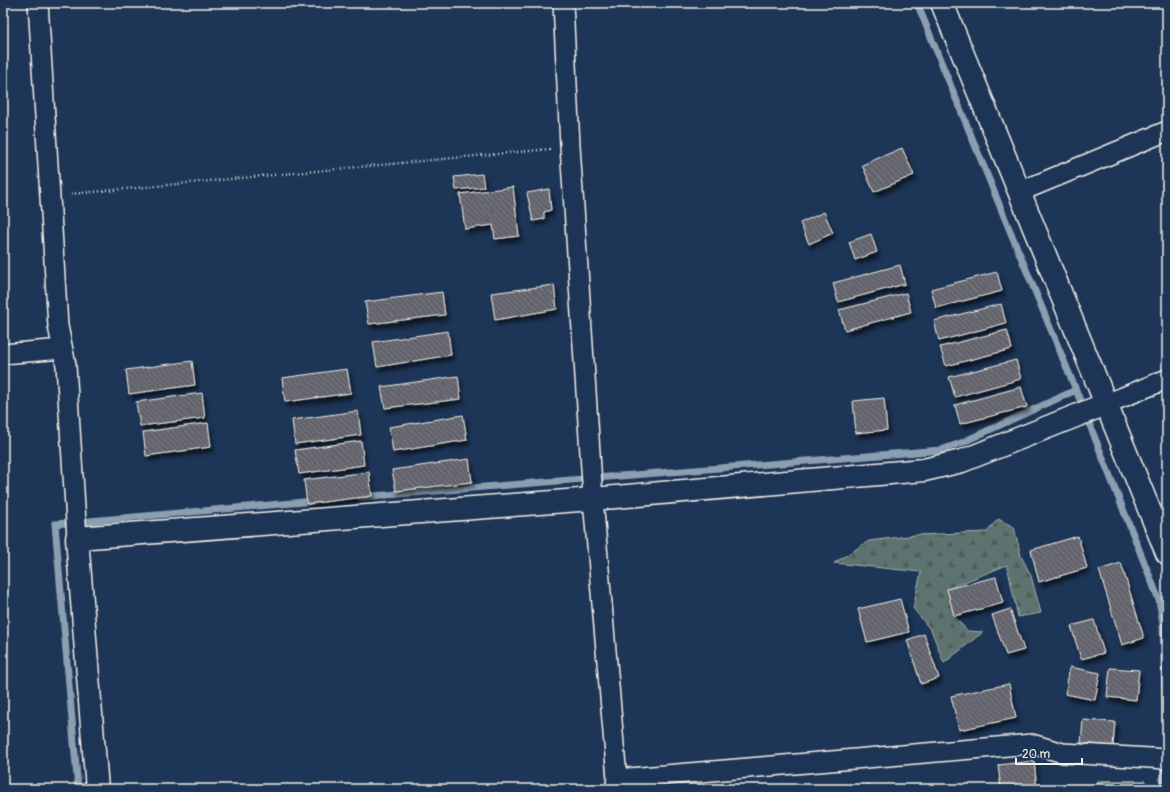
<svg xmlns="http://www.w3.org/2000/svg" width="1170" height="792" font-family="Pangolin,sans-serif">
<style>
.forest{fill:url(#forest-firs);stroke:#a8b2ac}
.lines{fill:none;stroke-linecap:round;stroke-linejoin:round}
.stream{stroke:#8b9fb1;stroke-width:7}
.building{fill:url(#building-back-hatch);stroke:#f4f1e8;filter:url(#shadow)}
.minor-casing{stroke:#f4f1e8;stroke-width:22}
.tertiary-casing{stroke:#f4f1e8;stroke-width:25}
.path{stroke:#f4f1e8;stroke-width:2.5;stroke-dasharray:1 3;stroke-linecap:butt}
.minor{stroke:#1d3557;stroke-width:19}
.tertiary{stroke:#1d3557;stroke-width:22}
</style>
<defs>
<pattern id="forest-firs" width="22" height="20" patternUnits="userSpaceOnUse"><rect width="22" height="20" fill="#5c736f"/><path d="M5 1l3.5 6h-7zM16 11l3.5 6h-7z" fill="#525b58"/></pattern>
<pattern id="building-back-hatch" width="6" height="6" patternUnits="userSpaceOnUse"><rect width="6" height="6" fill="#63646d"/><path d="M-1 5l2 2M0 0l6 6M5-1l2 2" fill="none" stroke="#7a7b82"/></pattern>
<filter id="shadow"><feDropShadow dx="2.5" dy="4.5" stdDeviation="2" flood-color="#0009"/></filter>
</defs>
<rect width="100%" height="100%" fill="#1d3557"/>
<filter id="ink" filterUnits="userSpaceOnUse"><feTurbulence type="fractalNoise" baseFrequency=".025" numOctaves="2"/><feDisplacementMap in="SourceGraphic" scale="8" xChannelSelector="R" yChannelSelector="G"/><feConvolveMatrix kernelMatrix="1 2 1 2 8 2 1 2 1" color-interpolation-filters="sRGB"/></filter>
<g filter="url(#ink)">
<path class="forest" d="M998 519 1014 527 1021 556 1031 576 1041 613 1018 617 1007 565 947 589 954 616 967 631 983 632 944 663 932 632 913 608 921 572 834 563 869 541 916 535 987 532Z"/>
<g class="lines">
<path class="stream" d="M917 3 1008 226 1076 390 1159 600 1163 623 1166 741 1162 789
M361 497 941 450 961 443 1076 390
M78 789 55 524 315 501"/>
</g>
<path class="building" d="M902 148 914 175 874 192 862 165Z
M482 174 484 187 456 190 454 177Z
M513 187 519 236 495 239 493 225 465 229 460 194Z
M549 189 551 210 544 212V219L533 221 527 193Z
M824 212 833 233 809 244 800 223Z
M871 234 877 252 855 260 849 242Z
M900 265 905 284 838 302 833 283Z
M997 272 1002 291 936 308 931 289Z
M554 285 557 309 495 320 491 293Z
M442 292 445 315 369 324 365 302Z
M906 293 911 312 845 330 839 310Z
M1001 304 1006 323 939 341 934 321Z
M1007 330 1012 349 946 366 940 347Z
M448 331 451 355 377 367 373 342Z
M1016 360 1021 379 955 397 949 377Z
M192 361 195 385 129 394 126 370Z
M347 369 351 393 285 402 282 378Z
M458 376 461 399 385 408 381 387Z
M1021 387 1027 407 960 424 955 405Z
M202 393 205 418 140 426 136 402Z
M884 398 887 430 856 433 853 401Z
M358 411 361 435 295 444 292 420Z
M463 415 467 440 393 452 389 427Z
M208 423 211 447 146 456 143 432Z
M361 441 364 465 299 474 295 450Z
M469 459 472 482 396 491 392 470Z
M369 472 372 496 307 504 304 480Z
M1078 536 1087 568 1039 582 1031 550Z
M1121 563 1144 638 1122 645 1099 570Z
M996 577 1003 603 954 616 947 589Z
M900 599 909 632 867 642 858 609Z
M1010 609 1024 650 1006 655 992 615Z
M1094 620 1104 653 1081 659 1071 626Z
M924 634 939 678 921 684 907 640Z
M1070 667 1100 673 1095 700 1065 694Z
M1110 668 1139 670 1136 700 1107 697Z
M1009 684 1016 718 959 730 951 696Z
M1083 720 1115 722 1113 746 1081 743Z
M1034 761 1037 789H1001L998 765Z
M1098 781H1145V789H1098Z
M870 785 871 789H835V788Z"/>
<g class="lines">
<g class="minor-casing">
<path id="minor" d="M38 3 58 326 66 365 77 538
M563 3 570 146 593 499 617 779 615 789
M1019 192 1167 131
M3 354 62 349
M1106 404 1167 379
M617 779 1032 744 1063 753 1167 759"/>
</g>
<g class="tertiary-casing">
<path id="tertiary" d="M942 3 1167 553
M97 789 77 538 593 499 924 470 962 461 1106 404"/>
</g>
<path class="path" d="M71 194 550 149"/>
<use href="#minor" class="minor"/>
<use href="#tertiary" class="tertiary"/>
</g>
</g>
<rect width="1170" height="792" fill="none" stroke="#1d3557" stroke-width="16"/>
<rect x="8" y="8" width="1154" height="776" fill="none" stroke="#f4f1e8" stroke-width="1.5" filter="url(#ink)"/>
<path d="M1016 758v6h66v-6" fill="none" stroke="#f4f1e8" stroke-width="2"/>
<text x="1022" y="758" font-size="12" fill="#f4f1e8" stroke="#1d3557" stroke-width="3" paint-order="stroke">20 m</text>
</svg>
